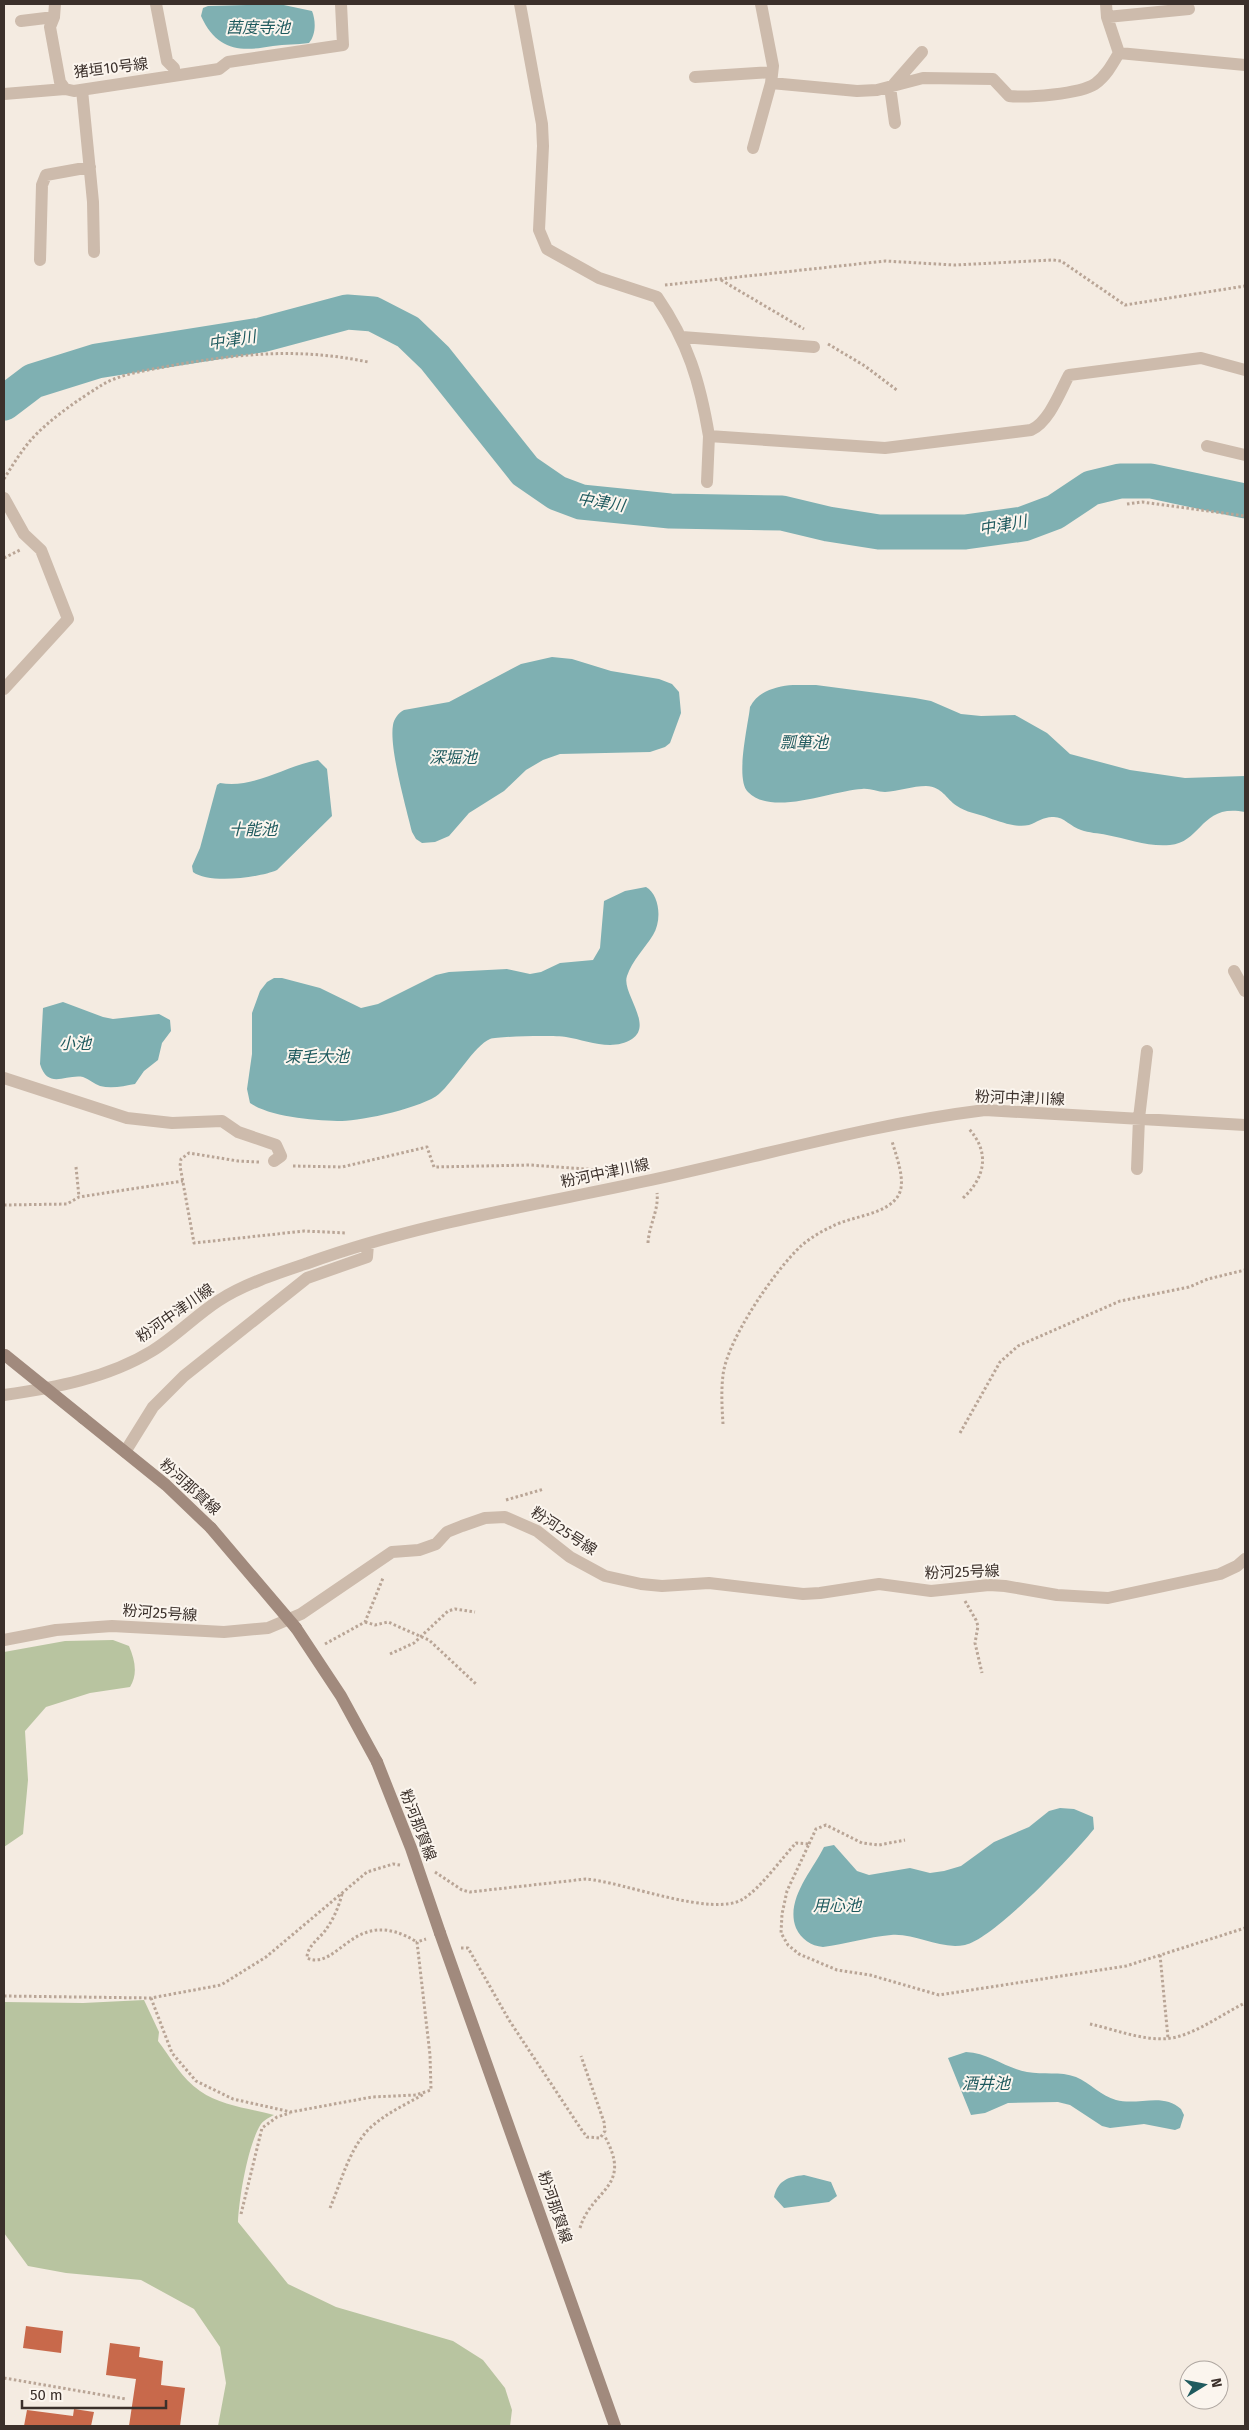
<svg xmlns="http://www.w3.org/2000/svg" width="1249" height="2430" font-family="'Fira Sans','Noto Sans JP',sans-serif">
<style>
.green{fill:#b8c4a0}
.water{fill:#7fb0b2}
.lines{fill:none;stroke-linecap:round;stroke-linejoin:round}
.river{stroke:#7fb0b2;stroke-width:35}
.building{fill:#c8694b}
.path{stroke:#b9a596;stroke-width:3;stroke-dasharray:2.5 2.5;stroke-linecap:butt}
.minor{stroke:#cdbbac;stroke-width:12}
.secondary{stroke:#a18a7d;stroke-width:12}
.secondary-bridge{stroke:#a18a7d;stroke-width:12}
.labels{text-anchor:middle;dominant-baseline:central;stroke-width:4;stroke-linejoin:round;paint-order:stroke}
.street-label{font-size:15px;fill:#3b302b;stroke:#fbf5ee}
.water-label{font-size:16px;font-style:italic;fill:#1f5a5e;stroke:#fbf5ee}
</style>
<rect width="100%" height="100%" fill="#f4ebe1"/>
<path class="green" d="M113 1640 129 1646C135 1660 138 1674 130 1687L90 1693 46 1707 25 1731 28 1780 23 1834 4 1847V1652L65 1641Z
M144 2000 159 2032 158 2041C171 2058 182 2079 200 2091 221 2106 249 2108 274 2115 270 2117 264 2120 261 2124 248 2144 239 2198 238 2222L288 2284 336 2307 453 2341 483 2360 505 2388 512 2410 510 2426H218L226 2383 220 2347 194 2309 141 2280 66 2273 28 2266 4 2233V2002L83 2003Z"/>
<path class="water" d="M279 4 312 11C316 21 316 35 309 43 297 45 285 44 273 46 240 52 217 51 201 16L203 8 208 6Z
M552 657 572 659 611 671 659 679 672 684 679 692 681 713 670 743 665 747 650 752 560 754 543 760 526 770 504 791 469 813 449 836 435 842 422 843 416 839 412 832C406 807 389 748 393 725 394 719 398 713 404 710L449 702 521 664Z
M793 685H816L915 698 931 701 961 714 981 716 1015 715 1047 733 1070 754 1130 770 1185 778 1245 776V812C1201 803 1202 842 1170 845 1148 847 1128 839 1107 835 1098 833 1089 833 1081 830 1071 827 1064 817 1054 817 1045 816 1037 822 1029 825 1016 828 1001 822 989 818 979 814 965 812 957 806 945 798 943 787 926 786 913 786 898 791 885 792 877 792 870 788 862 789 834 790 772 817 748 792 735 779 748 726 750 707 758 691 777 686 793 685Z
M318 760 327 769 332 816 277 870C259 878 208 884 193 872L192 866 200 848 217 785 220 783C254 789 285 766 318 760Z
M646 887C660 895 662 921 653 935 645 948 632 961 627 976 621 992 654 1025 632 1039 612 1052 586 1040 566 1037 556 1035 499 1036 490 1039 475 1045 454 1081 439 1094 424 1107 362 1121 342 1121 317 1121 270 1117 250 1103L247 1089 252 1054V1013L260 991 267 982 274 978H282L320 988 361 1008 378 1004 436 975 449 972 507 969 530 974 541 972 560 963 593 960 600 948 604 901 625 891Z
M63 1002 103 1017 113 1019 159 1014 170 1020 171 1031 162 1043 158 1060 144 1071 135 1084C124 1086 112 1089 100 1086 94 1084 89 1079 83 1077 65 1074 48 1090 40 1064L43 1008Z
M1060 1808 1074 1809 1093 1817 1094 1829C1074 1854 994 1939 965 1945 939 1950 916 1933 891 1935 868 1937 845 1944 823 1947 811 1946 801 1939 796 1928 785 1900 812 1871 824 1847L834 1845 857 1871 869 1875 910 1868 930 1873 944 1871 961 1866 994 1842 1029 1827 1049 1811Z
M966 2052C989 2053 1005 2068 1027 2072 1043 2075 1060 2071 1076 2077 1090 2083 1101 2096 1116 2100 1138 2106 1163 2092 1181 2109L1184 2115 1180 2128 1175 2130 1144 2124 1110 2128 1102 2126 1070 2105 1058 2102 1008 2103 985 2113 971 2115 948 2058Z
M804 2175 831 2182 837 2196 829 2202 784 2208 774 2197C778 2180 788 2177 804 2175Z"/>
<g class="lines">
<path class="river" d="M4 403 33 381 97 361 261 335 347 312 373 314 408 332 435 358 525 471 557 493 581 502 670 511 782 513 828 524 879 532H965L1023 524 1055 512 1091 488 1120 481H1151L1245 501"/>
</g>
<path class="building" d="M26 2326 63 2331 61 2353 23 2348Z
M110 2343 140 2347 139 2357 163 2361 161 2385 185 2388 180 2426H129L136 2379 106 2375Z
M74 2409 94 2412 91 2426H24L27 2410 73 2416Z"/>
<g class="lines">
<path class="path" d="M721 280 804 329
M665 285 885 261 954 265 1053 260 1061 261 1125 305 1245 286
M828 344 865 366 898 391
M4 479C12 466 20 453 30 441 47 421 79 399 102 385 120 374 144 371 164 367 235 354 297 347 368 362
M1127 504 1142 502 1245 516
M4 558 20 550
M259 1162 238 1161 189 1153 181 1159 180 1166 194 1243 304 1231 347 1233
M293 1166 342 1167 427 1147 434 1167 530 1165 613 1171
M76 1167 79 1197
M963 1198C986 1177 990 1151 968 1128
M4 1205 67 1204 79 1197 183 1181
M648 1243C649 1225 659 1210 657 1193
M723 1424C722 1408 721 1391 723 1375 727 1340 775 1270 801 1246 810 1238 822 1231 833 1226 852 1216 886 1215 898 1196 907 1182 896 1156 892 1141
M960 1433 1000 1362 1018 1346 1120 1301 1189 1287 1208 1279 1245 1270
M506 1500 544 1489
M965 1601 976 1620 978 1626 975 1643 982 1673
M365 1622 375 1625 388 1622 429 1640 476 1684
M325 1644 365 1622 383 1578
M390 1654 414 1643 448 1611 455 1609 475 1612
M809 1844 816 1829 826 1825 862 1843 879 1845 905 1840
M435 1872 462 1890 470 1892 586 1879C624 1882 713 1918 743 1899 760 1889 782 1858 796 1843L809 1844 787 1891 782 1914 781 1933 788 1945 799 1954 837 1970 870 1975 939 1995 1126 1966 1245 1928
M342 1894C339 1906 334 1918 327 1928 321 1938 307 1945 307 1958 339 1972 354 1903 417 1942
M461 1948H468L509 2020 581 2129 587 2137 600 2138 605 2131 604 2122 581 2056
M1160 1955 1168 2038
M4 1996 151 1998 221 1985 266 1957 367 1872 393 1864 400 1865
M151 1998 172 2053 196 2081 233 2099 291 2112 372 2097 416 2095 431 2090 430 2055 417 1942 426 1939
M1090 2024C1118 2030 1152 2045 1180 2036 1203 2029 1224 2013 1245 2003
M330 2208C341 2182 349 2150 368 2130 384 2114 405 2105 424 2094
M241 2214 262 2128 277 2117 290 2113
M580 2228C592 2188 634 2188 604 2135
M4 2378 126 2399"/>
<path class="minor" d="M55 4 54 17 50 27 60 82 65 89 74 91 219 69 228 62 343 45 341 4
M156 4 167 61 174 68V76
M520 4 542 124 543 146 539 230 547 249 599 278 657 297C688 342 700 382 709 436L885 448 1031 430C1049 422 1060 392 1069 375L1201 358 1245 370
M1106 4 1107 17 1119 53 1245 65
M1107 17 1189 9
M21 21 54 17
M695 77 772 72
M771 83 857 91 877 90 923 78 993 79 1009 96C1027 98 1080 94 1095 84 1106 76 1112 65 1119 53
M894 84 922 52
M890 87 895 123
M82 90 93 202 94 252
M4 94 65 89
M753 148 771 83 773 66 761 4
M40 260 42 185 46 175 90 167
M682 337 814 347
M1207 446 1245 455
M707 482 709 436
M4 498 24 534 41 550 68 619 4 689
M1234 971 1245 991
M4 1078 127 1118 172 1123 222 1121 238 1132 276 1145 281 1156 274 1161
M1137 1169 1139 1118 1147 1051
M4 1395C54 1388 108 1378 152 1351 175 1337 195 1316 218 1301 244 1284 278 1273 308 1263 419 1223 536 1205 651 1180 762 1156 872 1124 985 1110L1245 1125
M125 1452 153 1407 184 1376 307 1278 367 1257 368 1244
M4 1640 56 1630 112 1626 224 1632 268 1628 301 1614 392 1552 419 1550 436 1544 447 1532 462 1526 485 1518 505 1517 537 1531 570 1557 605 1576 641 1584 662 1586 709 1583 803 1594 820 1593 879 1584 931 1591 989 1585 1005 1586 1057 1595 1108 1598 1220 1574 1237 1566 1245 1559"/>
<path class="secondary" d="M83 1418 166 1485 211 1528
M296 1628 341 1696 377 1762
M440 1933 615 2426"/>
<path class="secondary-bridge" d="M5 1355 83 1418
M211 1528 296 1628
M377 1762 411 1848 440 1933"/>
</g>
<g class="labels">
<g class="street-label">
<text transform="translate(111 68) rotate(-7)">猪垣10号線</text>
<text transform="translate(1020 1098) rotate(2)">粉河中津川線</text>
<text transform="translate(605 1173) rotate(-12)">粉河中津川線</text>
<text transform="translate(175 1313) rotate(-35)">粉河中津川線</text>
<text transform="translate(190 1487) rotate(42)">粉河那賀線</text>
<text transform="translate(564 1531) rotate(33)">粉河25号線</text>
<text transform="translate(962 1572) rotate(-2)">粉河25号線</text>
<text transform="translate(160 1613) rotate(4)">粉河25号線</text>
<text transform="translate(418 1825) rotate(69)">粉河那賀線</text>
<text transform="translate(555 2207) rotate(71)">粉河那賀線</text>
</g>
<g class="water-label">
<text x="258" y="27">茜度寺池</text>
<text transform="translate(232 340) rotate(-9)">中津川</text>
<text transform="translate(601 502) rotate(9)">中津川</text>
<text transform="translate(1003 525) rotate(-10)">中津川</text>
<text x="804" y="742">瓢箪池</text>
<text x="453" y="757">深堀池</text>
<text x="253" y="829">十能池</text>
<text x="75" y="1043">小池</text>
<text x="317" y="1056">東毛大池</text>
<text x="837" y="1905">用心池</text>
<text x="986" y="2083">酒井池</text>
</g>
</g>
<rect width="1249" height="2430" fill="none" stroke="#3b302b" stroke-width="10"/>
<g transform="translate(1204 2385) rotate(80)"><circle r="24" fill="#fbf5ee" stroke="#aea6a0"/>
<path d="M0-4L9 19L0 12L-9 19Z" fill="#1f5a5e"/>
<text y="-8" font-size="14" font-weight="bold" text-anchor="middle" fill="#3b302b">N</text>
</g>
<path d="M22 2400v8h144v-8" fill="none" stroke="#3b302b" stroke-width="2.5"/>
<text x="30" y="2400" font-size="15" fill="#3b302b" stroke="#fbf5ee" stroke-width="4" paint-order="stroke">50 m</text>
</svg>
